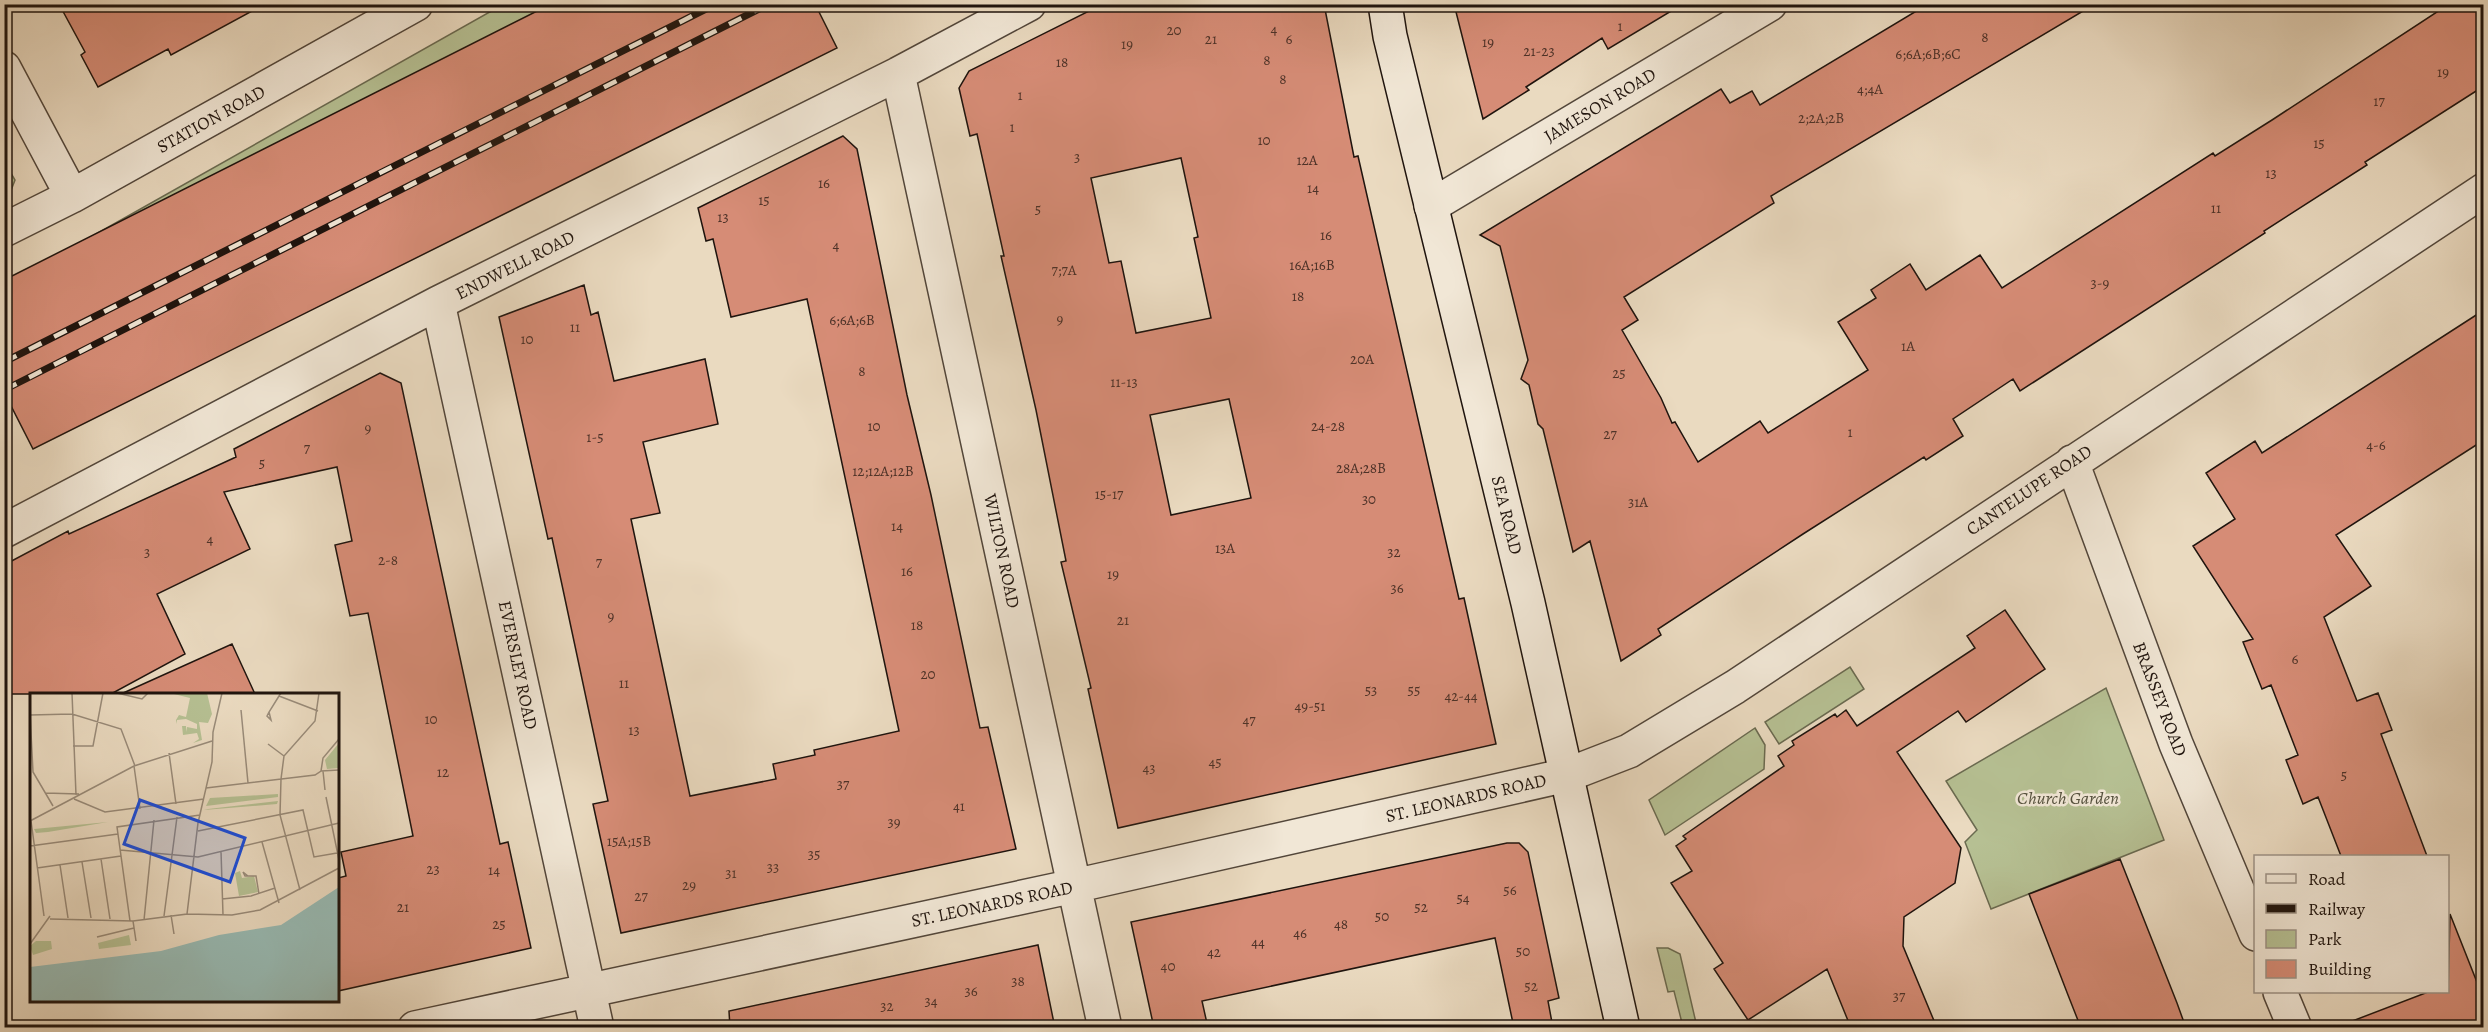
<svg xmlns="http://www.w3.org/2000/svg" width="2488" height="1032" font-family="Alegreya,serif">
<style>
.green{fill:#b6c093;stroke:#6a6a50;stroke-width:1.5}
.building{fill:#d68c76;stroke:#1f140e;stroke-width:1.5;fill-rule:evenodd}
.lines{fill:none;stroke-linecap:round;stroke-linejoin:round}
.minor-casing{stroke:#52463a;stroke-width:36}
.tertiary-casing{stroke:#52463a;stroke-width:36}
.secondary-casing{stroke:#1f140e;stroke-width:36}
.minor{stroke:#f1e7d6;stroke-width:33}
.tertiary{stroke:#f1e7d6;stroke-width:33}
.secondary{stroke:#f1e7d6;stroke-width:33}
.rail-casing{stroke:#1f140e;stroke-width:7}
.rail{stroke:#f1e7d6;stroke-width:4.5;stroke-dasharray:14;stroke-linecap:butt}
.labels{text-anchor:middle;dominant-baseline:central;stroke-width:5;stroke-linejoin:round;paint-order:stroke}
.number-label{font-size:15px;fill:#4d3228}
.street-label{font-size:18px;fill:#1f140e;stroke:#f1e7d6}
.park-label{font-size:18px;font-style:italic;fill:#54503d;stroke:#f1e7d6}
.inset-road{fill:none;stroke:#998b79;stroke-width:1.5}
.view{fill:#1d4ed8;fill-opacity:0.15;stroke:#1d4ed8;stroke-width:3}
.inset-edge{fill:none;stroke:#1f140e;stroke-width:3}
</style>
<rect width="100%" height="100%" fill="#eadac0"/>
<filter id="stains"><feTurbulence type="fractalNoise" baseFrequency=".00333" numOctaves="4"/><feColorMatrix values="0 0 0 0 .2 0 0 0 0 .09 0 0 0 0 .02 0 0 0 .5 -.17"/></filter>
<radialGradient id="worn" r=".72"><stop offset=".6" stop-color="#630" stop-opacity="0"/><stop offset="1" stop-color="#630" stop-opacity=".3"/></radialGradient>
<path class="green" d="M502 5H551L89 238Z
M4 161 15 180 10 193 5 196Z
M1850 667 1864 689 1779 744 1765 722Z
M2106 688 2164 840 1991 909 1965 842 1977 830 1946 781Z
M1755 728 1765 745 1764 769 1665 835 1649 800Z
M1657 948H1668L1680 954 1697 1027H1683L1674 991 1668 992Z"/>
<path class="building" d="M59 4H265L171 55 168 49 98 87 81 55 85 52Z
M551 4H815L837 48 33 449 4 392V280Z
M1103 4H1324L1354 157 1358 156 1459 599 1464 598 1496 744 1118 828 1088 689 1091 688 1061 562 1066 561 1036 410 1001 256H1004L977 134 970 136 959 88 969 71ZM1181 158 1198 237 1194 238 1211 318 1136 333 1121 261 1109 263 1091 178ZM1229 399 1251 498 1171 515 1150 415Z
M1454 4H1683L1608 49 1602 38 1526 87 1529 90 1483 119Z
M1928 4H2095L1771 196 1774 203 1624 297 1638 320 1622 330 1661 398 1672 423 1675 422 1698 462 1760 421 1768 433 1868 370 1838 322 1876 298 1871 290 1910 264 1926 290 1980 255 2002 288 2213 153 2215 156 2272 120 2449 4H2484V86L2365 162 2367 165 2264 231 2265 233 2020 391 2013 379 1953 419 1963 436 1926 460 1924 457 1803 534 1658 629 1661 635 1621 661 1590 541 1573 552 1543 429 1538 424 1529 385 1521 379 1528 360 1500 246 1480 235 1721 89 1730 103 1752 91 1760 105Z
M843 136 857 149 907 395 931 495 980 728 988 727 1016 849 621 933 593 804 608 801 565 599 552 538 548 539 499 317 584 285 591 315 598 312 614 381 705 359 718 424 643 442 660 513 631 519 690 796 776 779 773 764 815 755 814 750 899 731 807 299 731 317 713 239 706 241 698 208Z
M2484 310V440L2336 535 2371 586 2324 617 2357 701 2378 693 2392 730 2381 734 2427 856H2341L2318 797 2303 804 2286 760 2298 755 2271 685 2262 689 2243 642 2253 639 2193 546 2235 519 2206 473 2255 441 2262 453Z
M380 373 401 383 500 844 508 842 531 948 338 991V878L346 876 341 852 413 836 368 613 350 616 335 545 352 541 337 467 224 492 250 549 157 594 185 654 111 694H4V565L68 531 69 534 236 457 234 449Z
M2005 610 2045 669 1966 722 1958 711 1897 752 1961 848 1955 883 1904 917 1903 946 1937 1028H1851L1827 969 1748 1020 1714 969 1723 963 1671 883 1692 871 1676 846 1686 839 1683 836 1784 766 1778 756 1794 745 1792 741 1835 714 1837 717 1846 710 1857 726 1975 648 1967 636Z
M232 644 255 694H121Z
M1507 843H1519L1528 852 1559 998 1548 1001 1553 1028H1514L1495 938 1202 1001 1208 1028H1154L1131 922Z
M2120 859 2177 1003 2186 1028H2081L2068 995 2029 894Z
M2450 914 2484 1000V1028H2343L2342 1025 2428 992H2448Z
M1038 945 1055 1028H730L729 1011Z"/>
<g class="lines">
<g class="minor-casing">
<path id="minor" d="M898 74 1105 1028
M1431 206 1770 4
M438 303 597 1028
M2072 462 2176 744 2256 934
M4 531 438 303 898 74 1029 4
M2280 992 2295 1028
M415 1028 1074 886 1567 775 1629 751 1735 687 2484 190"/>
</g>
<g class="tertiary-casing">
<path id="tertiary" d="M4 68 72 196
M4 230 72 196 416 4"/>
</g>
<g class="secondary-casing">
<path id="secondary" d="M1385 4 1390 36 1528 603 1623 1028"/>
</g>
<use href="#minor" class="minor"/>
<use href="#tertiary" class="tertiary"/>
<use href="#secondary" class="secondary"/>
<g class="rail-casing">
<path id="rail" d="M4 362 716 4
M4 390 769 4"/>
</g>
<use href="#rail" class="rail"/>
</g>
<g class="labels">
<g class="number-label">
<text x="1620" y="26">1</text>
<text x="1274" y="29">4</text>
<text x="1174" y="30">20</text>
<text x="1985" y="37">8</text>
<text x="1211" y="39">21</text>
<text x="1289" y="39">6</text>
<text x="1488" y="42">19</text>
<text x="1127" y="44">19</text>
<text x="1539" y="51">21-23</text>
<text x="1928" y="54">6;6A;6B;6C</text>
<text x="1267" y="60">8</text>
<text x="1062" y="62">18</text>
<text x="2443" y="72">19</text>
<text x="1283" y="79">8</text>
<text x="1870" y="89">4;4A</text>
<text x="1020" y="95">1</text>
<text x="2379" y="101">17</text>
<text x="1821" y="118">2;2A;2B</text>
<text x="1012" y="127">1</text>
<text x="1264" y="140">10</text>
<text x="2319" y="143">15</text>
<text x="1077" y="157">3</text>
<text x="1307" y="160">12A</text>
<text x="2271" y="173">13</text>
<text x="824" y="183">16</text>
<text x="1313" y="188">14</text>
<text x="764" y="200">15</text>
<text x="2216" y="208">11</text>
<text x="1038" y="209">5</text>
<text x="723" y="217">13</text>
<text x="1326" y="235">16</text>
<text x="836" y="245">4</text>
<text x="1312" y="265">16A;16B</text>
<text x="1064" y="270">7;7A</text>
<text x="2100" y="283">3-9</text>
<text x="1298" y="296">18</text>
<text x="1060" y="319">9</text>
<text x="852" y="320">6;6A;6B</text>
<text x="575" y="327">11</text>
<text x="527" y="339">10</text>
<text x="1908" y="346">1A</text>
<text x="1362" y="359">20A</text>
<text x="862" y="371">8</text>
<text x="1619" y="373">25</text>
<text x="1124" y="382">11-13</text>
<text x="874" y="426">10</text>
<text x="1328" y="426">24-28</text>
<text x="368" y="428">9</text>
<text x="1850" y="432">1</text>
<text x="1610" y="434">27</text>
<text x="595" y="437">1-5</text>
<text x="2376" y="445">4-6</text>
<text x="307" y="448">7</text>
<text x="262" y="463">5</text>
<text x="1361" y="468">28A;28B</text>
<text x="883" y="471">12;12A;12B</text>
<text x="1109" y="494">15-17</text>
<text x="1369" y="499">30</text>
<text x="1638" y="502">31A</text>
<text x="897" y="526">14</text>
<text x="210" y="539">4</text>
<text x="1225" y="548">13A</text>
<text x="147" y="552">3</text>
<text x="1394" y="552">32</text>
<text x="388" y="560">2-8</text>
<text x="599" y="562">7</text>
<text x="907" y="571">16</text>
<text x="1113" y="574">19</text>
<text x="1397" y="588">36</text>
<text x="611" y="616">9</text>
<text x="1123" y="620">21</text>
<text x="917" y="625">18</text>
<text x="2295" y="659">6</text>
<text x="928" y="674">20</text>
<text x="624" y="683">11</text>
<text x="1371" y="690">53</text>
<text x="1414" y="690">55</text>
<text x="1461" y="696">42-44</text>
<text x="1310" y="706">49-51</text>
<text x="431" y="719">10</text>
<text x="1249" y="720">47</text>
<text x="634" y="730">13</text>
<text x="1215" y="762">45</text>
<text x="1149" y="768">43</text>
<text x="443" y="772">12</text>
<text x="2344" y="775">5</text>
<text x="843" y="784">37</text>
<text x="959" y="806">41</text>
<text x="894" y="822">39</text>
<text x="629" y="841">15A;15B</text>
<text x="814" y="854">35</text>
<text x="773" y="867">33</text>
<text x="433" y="869">23</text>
<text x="494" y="870">14</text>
<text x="731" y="873">31</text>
<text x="689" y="885">29</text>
<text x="1510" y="890">56</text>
<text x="641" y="896">27</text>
<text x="1463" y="898">54</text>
<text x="403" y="907">21</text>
<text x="1421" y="907">52</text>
<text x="1382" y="916">50</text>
<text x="499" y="924">25</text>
<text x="1341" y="924">48</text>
<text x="1300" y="933">46</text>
<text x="1258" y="942">44</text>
<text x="1523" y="951">50</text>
<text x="1214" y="952">42</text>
<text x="1168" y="966">40</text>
<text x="1018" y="981">38</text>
<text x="1531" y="986">52</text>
<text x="971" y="991">36</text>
<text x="1899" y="996">37</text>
<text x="931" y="1001">34</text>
<text x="887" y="1006">32</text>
</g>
<g class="street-label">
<text transform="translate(1600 105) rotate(-31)">JAMESON ROAD</text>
<text transform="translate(211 119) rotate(-29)">STATION ROAD</text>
<text transform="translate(515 265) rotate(-27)">ENDWELL ROAD</text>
<text transform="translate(2029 490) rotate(-34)">CANTELUPE ROAD</text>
<text transform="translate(1507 515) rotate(76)">SEA ROAD</text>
<text transform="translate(1002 551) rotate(78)">WILTON ROAD</text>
<text transform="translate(518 665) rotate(78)">EVERSLEY ROAD</text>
<text transform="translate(2160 699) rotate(69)">BRASSEY ROAD</text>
<text transform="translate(1466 798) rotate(-13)">ST. LEONARDS ROAD</text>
<text transform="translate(992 904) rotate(-12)">ST. LEONARDS ROAD</text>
</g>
<g class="park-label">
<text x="2068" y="798">Church Garden</text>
</g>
</g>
<g transform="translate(30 693)">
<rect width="309" height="309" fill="#eadac0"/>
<path d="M140 0H177L182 21 178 30 169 29 172 47 163 50 169 46 167 40 153 42 152 33H156V39L157 34 167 36V31L156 26 147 27 146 31V27L149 22 156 24 160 5ZM309 50V75L297 76 295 67ZM248 101V104L176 113 180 105ZM248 108 247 111 174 117 178 116ZM78 129 18 139 6 140 4 136ZM210 178 212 185 224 183 228 199 209 203 205 180ZM99 242 101 252 69 256 68 250ZM6 248H21L22 256 3 262 0 253Z" fill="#b6c093"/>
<path d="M309 194V309H0V274L131 258 189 242 251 232Z" fill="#98bab3"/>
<path class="inset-road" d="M42 0 46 102M87 0 112 6 118 0M249 3 288 18M211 17 218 90M239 19 241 27 237 23 239 19 249 3 251 0M0 20 3 79 23 113M0 22 42 21 91 36 105 73M238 51 254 63M43 53H63L73 0M139 60 146 111M104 73 110 116M291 78 309 77M293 78 295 97M176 95 285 82 291 78 293 65 309 46M15 100 49 101M296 104 309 167M44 106 75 119 174 106M0 128 104 73 182 48M1 128 14 223M168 138 273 117 284 164 307 160M232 149 249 210M0 153 88 141M90 157 168 164 309 130M191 158 193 222M71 166 80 226M52 169 61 225M30 172 38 225M7 175 91 163M218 183 213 179 215 183H226L229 201M270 197 250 122 251 86 254 63 285 28 289 0M192 206 221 203 245 195M157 221 202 222 230 217 309 175M141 222 144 241M134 223 147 124M20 226 103 228 157 221 168 130 182 69 183 39 192 0M114 227 124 127M100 228 87 134 170 122M103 228 106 248M67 244 104 235M0 251 20 223"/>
<path class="view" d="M110 107 215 145 200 189 94 151Z"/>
<rect width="309" height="309" class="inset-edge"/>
</g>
<rect width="2488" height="1032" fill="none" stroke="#eadac0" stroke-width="24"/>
<rect x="6" y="6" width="2476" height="1020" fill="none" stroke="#1f140e" stroke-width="3"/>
<rect x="12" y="12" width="2464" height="1008" fill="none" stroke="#1f140e" stroke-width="1.5"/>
<rect x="2254" y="855" width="195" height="138" fill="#f1e7d6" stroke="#9d9386" stroke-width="1.5"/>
<rect x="2266" y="874" width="30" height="9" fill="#f1e7d6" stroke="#9d9386" stroke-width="1.5"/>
<text x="2308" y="885" font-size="18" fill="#1f140e">Road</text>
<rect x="2266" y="904" width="30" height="9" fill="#1f140e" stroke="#9d9386" stroke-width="1.5"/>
<text x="2308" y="915" font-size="18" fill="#1f140e">Railway</text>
<rect x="2266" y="930" width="30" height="18" fill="#b6c093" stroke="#9d9386" stroke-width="1.5"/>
<text x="2308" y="945" font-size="18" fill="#1f140e">Park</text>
<rect x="2266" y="960" width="30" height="18" fill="#d68c76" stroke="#9d9386" stroke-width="1.5"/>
<text x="2308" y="975" font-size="18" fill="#1f140e">Building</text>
<rect width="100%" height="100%" filter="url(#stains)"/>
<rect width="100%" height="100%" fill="url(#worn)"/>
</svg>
